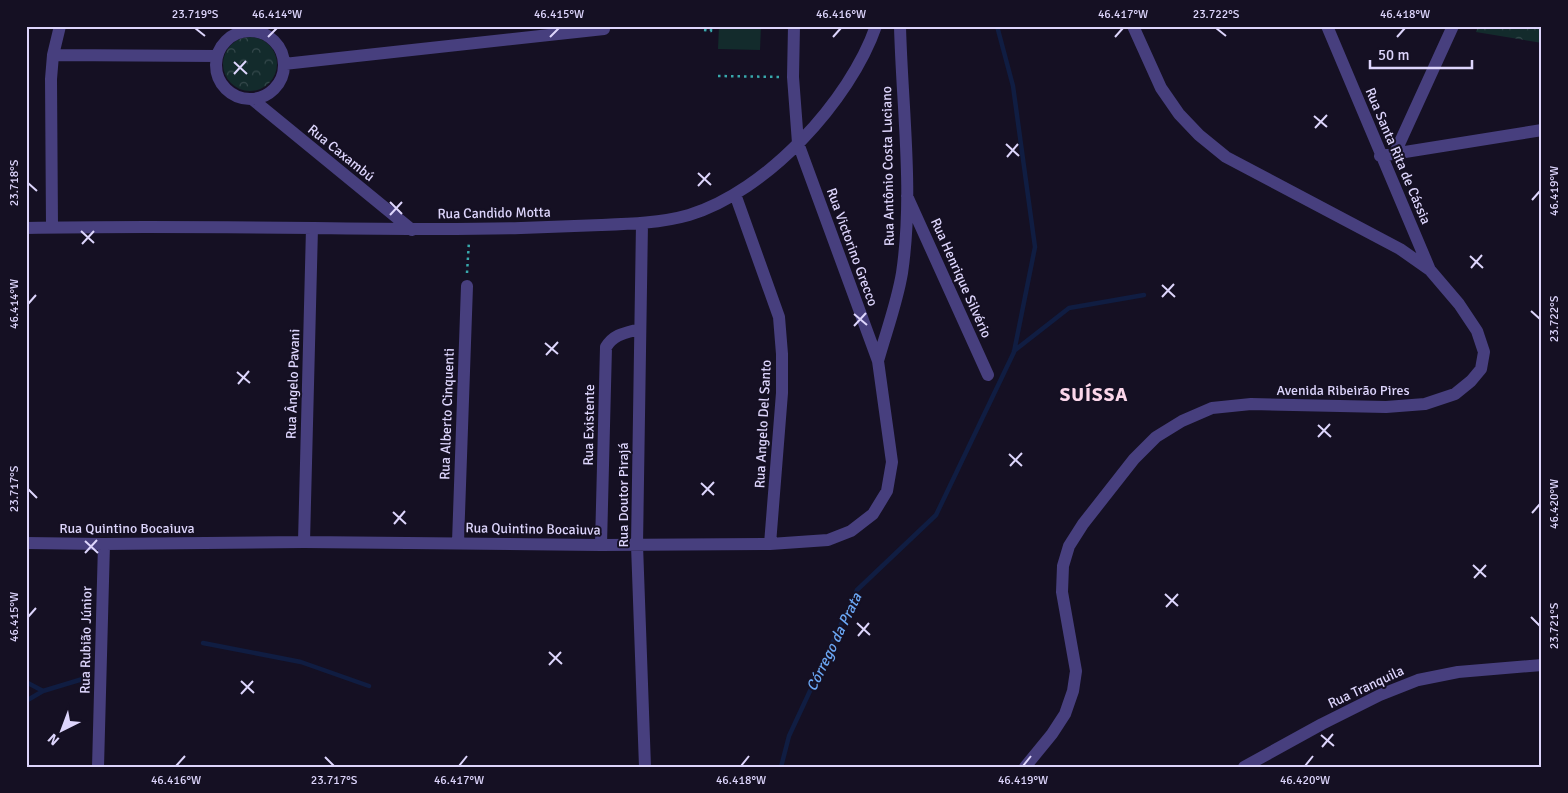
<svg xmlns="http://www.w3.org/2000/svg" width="1568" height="793" font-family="Signika,sans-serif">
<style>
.forest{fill:url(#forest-crowns)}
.pitch{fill:#132b2c}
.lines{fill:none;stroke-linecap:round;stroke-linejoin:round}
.stream{stroke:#101d42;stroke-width:4.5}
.path{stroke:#38a8ac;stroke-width:2.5;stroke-dasharray:2.5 4;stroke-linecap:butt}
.minor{stroke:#473f7e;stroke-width:12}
.ticks{fill:none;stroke:#ddd5fc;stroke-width:2}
.labels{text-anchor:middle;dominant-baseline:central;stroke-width:4;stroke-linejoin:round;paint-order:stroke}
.street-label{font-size:14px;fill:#ddd5fc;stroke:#151023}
.water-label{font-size:15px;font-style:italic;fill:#6ba7f4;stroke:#151023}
.district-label{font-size:19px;font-weight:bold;letter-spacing:1px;fill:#fcd7eb;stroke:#151023}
.neatline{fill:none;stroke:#ddd5fc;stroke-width:2}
.ticks-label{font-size:12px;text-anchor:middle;fill:#ddd5fc}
</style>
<defs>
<pattern id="forest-crowns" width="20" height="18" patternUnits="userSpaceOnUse" patternTransform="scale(1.25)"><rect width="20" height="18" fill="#132b2c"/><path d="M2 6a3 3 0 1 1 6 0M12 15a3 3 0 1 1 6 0" fill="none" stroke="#35494c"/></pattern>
</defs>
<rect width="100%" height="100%" fill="#151023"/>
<path class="forest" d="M1478 26H1542V43L1476 32Z
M223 64a27 27 0 1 1 54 0a27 27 0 1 1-54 0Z"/>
<path class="pitch" d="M719 26H761L760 50 718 49Z"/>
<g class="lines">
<path class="stream" d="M1014 351 1069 308 1144 295
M203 643 301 662 369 686
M26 682 43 691
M26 701 43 691 86 678
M781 767 789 736 857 590 936 515 1014 352 1035 247 1013 86 997 26"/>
<path class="path" d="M704 30 711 31V26
M718 76 782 77
M467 273 469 241"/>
<path class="minor" d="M1327 26 1430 270
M216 65a34 34 0 1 1 68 0a34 34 0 1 1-68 0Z
M53 55 217 56
M284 64 604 29
M252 99 412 230
M1395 153 1453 26
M1380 156 1542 130
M735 194 779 317 782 354V393L770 544
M907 196 988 375
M642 223 637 545 645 767
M52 227 51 79 53 55 60 26
M26 228C122 226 218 227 314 228 383 229 452 230 521 228 547 227 574 226 601 225 630 224 661 223 689 215 766 192 850 101 876 26
M878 361C886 332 897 303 902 273 914 192 902 107 900 26
M304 542 312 228
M458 542 467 286
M26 543 104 544 304 542 601 545 770 544 828 540 851 531 873 514 887 491 892 462 878 361 798 143 793 77 794 26
M601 545 606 347C614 334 625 333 640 329
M98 767 104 544
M1025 767 1052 734 1065 714 1073 691 1076 671 1062 592 1063 566 1069 546 1083 524 1134 459 1156 437 1182 421 1212 408 1251 404 1386 407 1425 404 1455 394 1471 381 1481 369 1484 352 1477 331 1459 304 1430 270 1400 249 1226 157 1199 135 1179 114 1161 88 1133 26
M1244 767 1322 724 1380 695 1418 680 1458 672 1542 665"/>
</g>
<path class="ticks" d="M195 28 205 36M1216 28 1226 36M268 37 277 28M550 37 559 28M833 37 841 28M1115 37 1123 28M1397 37 1405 28M234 62 247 74M234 74 246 61M1314 116 1327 127M1315 128 1327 115M1006 144 1019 156M1007 157 1018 144M698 173 711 185M28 183 37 191M698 186 710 173M1532 200 1540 191M390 202 402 214M390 215 402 202M81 231 94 243M82 244 94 231M1470 256 1483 268M1471 268 1482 255M1162 285 1175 297M1162 297 1174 284M28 304 36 295M1531 311 1540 319M854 314 867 325M854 326 866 313M545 343 558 354M546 355 558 342M237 372 250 383M238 384 249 371M1318 425 1331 437M1318 437 1330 424M1009 454 1022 466M1010 466 1022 453M701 483 714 495M28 489 37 498M702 495 714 482M393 512 406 524M1532 513 1540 504M394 524 405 511M85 541 98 553M85 553 97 540M1473 565 1486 577M1474 578 1486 565M1165 594 1178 606M1166 607 1178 594M28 617 36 608M1531 617 1540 626M857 623 870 635M858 636 869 623M549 652 562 664M549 665 561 652M241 681 254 693M241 694 253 681M1321 735 1334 746M1322 747 1333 734M325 757 334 766M176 766 185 756M459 766 467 756M741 766 749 756M1023 766 1031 756M1305 766 1313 756"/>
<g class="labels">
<g class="street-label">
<text transform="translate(341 153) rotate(39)">Rua Caxambú</text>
<text transform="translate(1398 156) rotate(67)">Rua Santa Rita de Cássia</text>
<text transform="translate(888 166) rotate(-91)">Rua Antônio Costa Luciano</text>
<text transform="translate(494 213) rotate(-1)">Rua Candido Motta</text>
<text transform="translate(852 247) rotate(70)">Rua Victorino Grecco</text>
<text transform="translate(961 278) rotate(66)">Rua Henrique Silvério</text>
<text transform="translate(293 384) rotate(-88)">Rua Ângelo Pavani</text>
<text x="1343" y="390">Avenida Ribeirão Pires</text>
<text transform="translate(447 414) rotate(-88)">Rua Alberto Cinquenti</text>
<text transform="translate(763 424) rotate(-87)">Rua Angelo Del Santo</text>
<text transform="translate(589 425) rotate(-89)">Rua Existente</text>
<text transform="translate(623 495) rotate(-90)">Rua Doutor Pirajá</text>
<text x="127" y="528">Rua Quintino Bocaiuva</text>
<text transform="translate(533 529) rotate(1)">Rua Quintino Bocaiuva</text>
<text transform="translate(86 640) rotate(-89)">Rua Rubião Júnior</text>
<text transform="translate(1366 687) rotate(-25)">Rua Tranquila</text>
</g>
<g class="water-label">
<text transform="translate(834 642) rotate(-64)">Córrego da Prata</text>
</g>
<g class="district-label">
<text x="1094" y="395">SUÍSSA</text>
</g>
</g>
<rect width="1568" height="793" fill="none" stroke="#151023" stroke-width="55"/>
<g transform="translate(62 730) rotate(222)" stroke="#151023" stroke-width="4" paint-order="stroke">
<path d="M0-4L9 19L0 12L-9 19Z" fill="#ddd5fc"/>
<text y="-8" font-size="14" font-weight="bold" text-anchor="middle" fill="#ddd5fc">N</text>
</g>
<path d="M1370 60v8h102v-8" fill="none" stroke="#ddd5fc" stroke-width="2.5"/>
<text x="1378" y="60" font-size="15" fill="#ddd5fc" stroke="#151023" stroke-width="4" paint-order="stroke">50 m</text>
<rect x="28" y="28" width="1512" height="738" class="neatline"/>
<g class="ticks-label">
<text x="195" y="18">23.719°S</text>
<text x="277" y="18">46.414°W</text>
<text x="559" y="18">46.415°W</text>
<text x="841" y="18">46.416°W</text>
<text x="1123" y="18">46.417°W</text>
<text x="1216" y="18">23.722°S</text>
<text x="1405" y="18">46.418°W</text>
<text transform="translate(14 183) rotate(-90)" y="4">23.718°S</text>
<text transform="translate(1554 191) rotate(-90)" y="4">46.419°W</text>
<text transform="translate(14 304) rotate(-90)" y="4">46.414°W</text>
<text transform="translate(1554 319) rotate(-90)" y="4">23.722°S</text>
<text transform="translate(14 489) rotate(-90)" y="4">23.717°S</text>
<text transform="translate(1554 504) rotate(-90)" y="4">46.420°W</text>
<text transform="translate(14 617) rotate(-90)" y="4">46.415°W</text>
<text transform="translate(1554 626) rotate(-90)" y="4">23.721°S</text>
<text x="176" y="784">46.416°W</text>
<text x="334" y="784">23.717°S</text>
<text x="459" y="784">46.417°W</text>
<text x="741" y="784">46.418°W</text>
<text x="1023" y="784">46.419°W</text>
<text x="1305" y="784">46.420°W</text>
</g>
</svg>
